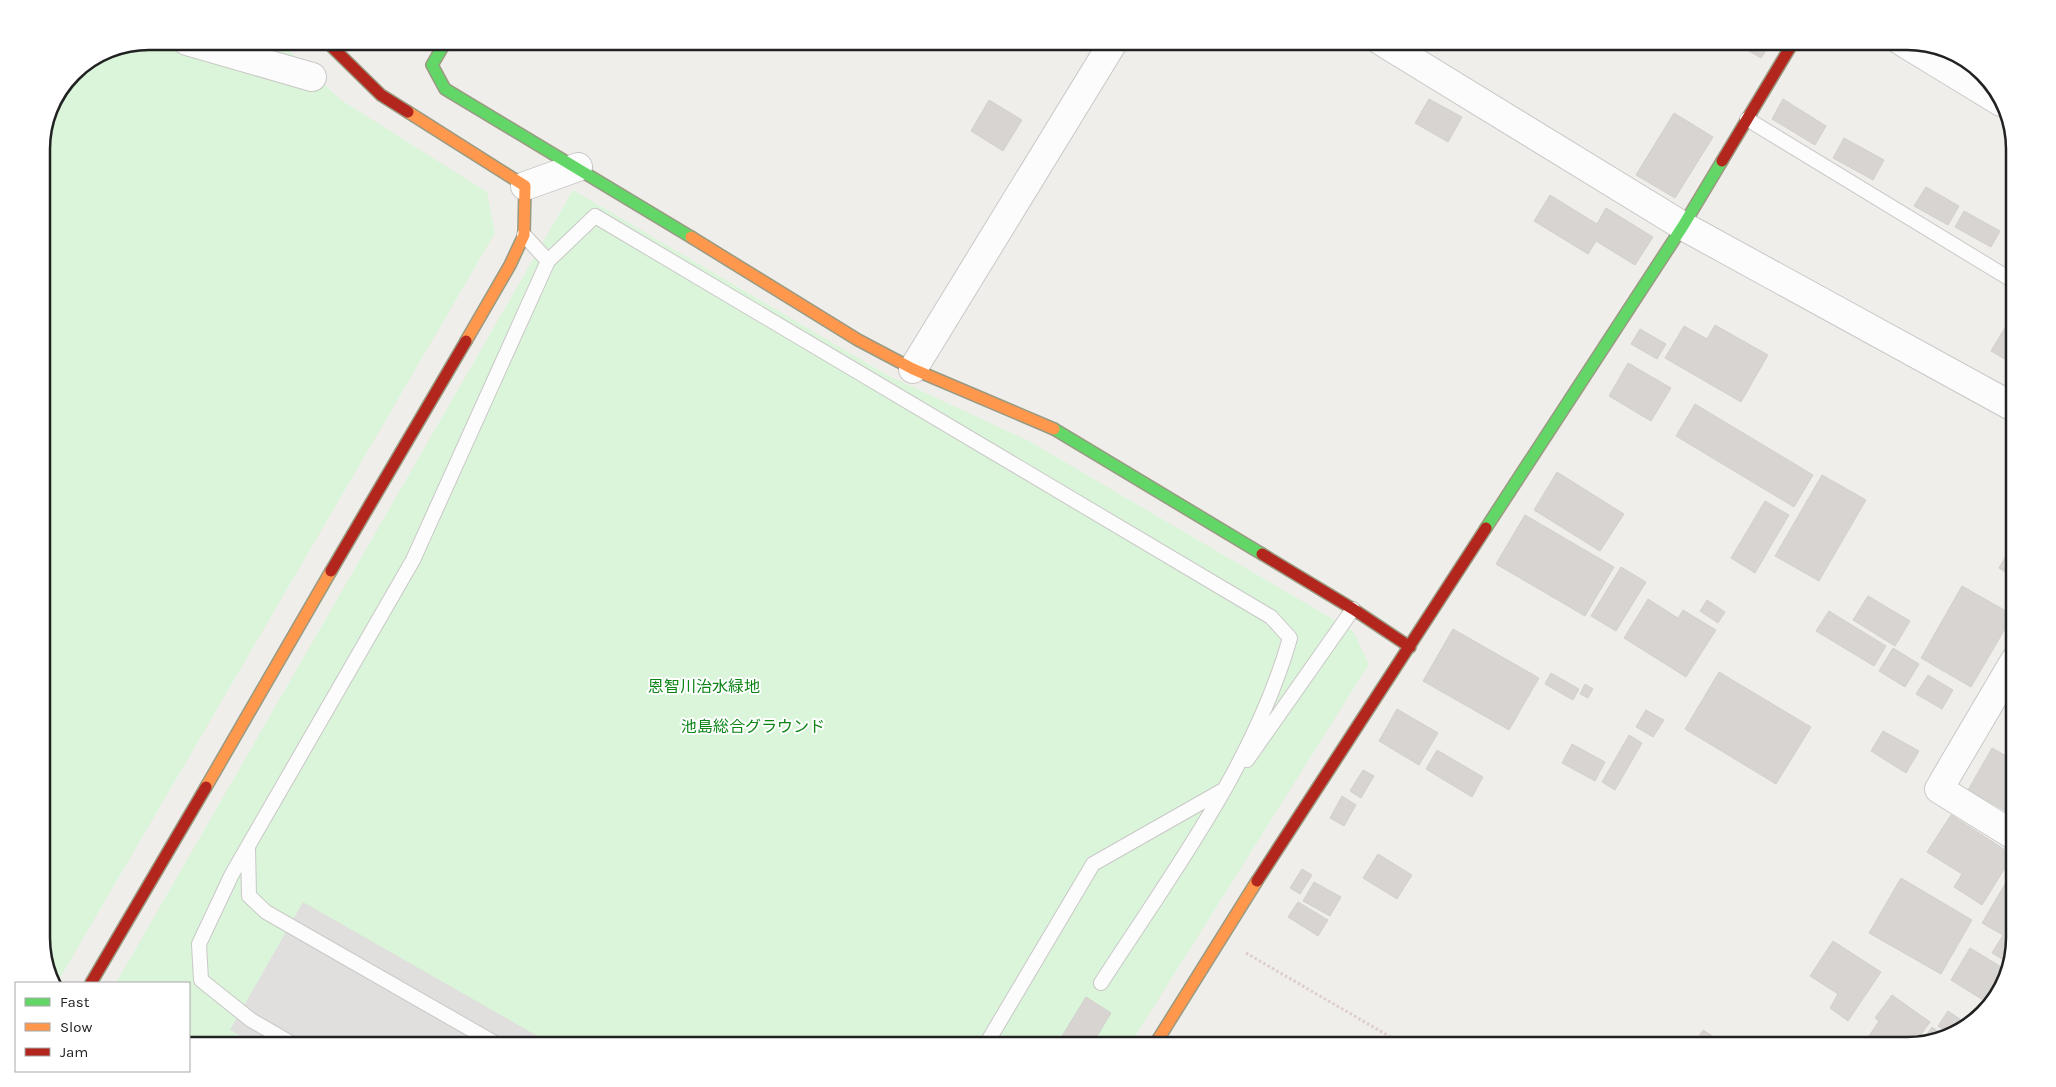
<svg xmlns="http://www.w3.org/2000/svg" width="2056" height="1087" font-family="Karla,'Noto Sans JP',sans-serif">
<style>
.park{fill:#daf5da}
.parking{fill:#e0dfde}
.building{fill:#d7d4d2;stroke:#d3d0cc}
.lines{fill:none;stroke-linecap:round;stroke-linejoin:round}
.lane-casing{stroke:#c9c8c7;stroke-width:16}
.street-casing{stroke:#c9c8c7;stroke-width:30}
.fast-casing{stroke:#999a82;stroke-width:14}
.slow-casing{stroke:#999a82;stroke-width:14}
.jam-casing{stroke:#999a82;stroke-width:14}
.path{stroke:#dccecd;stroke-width:3;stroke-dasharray:2.5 2.5;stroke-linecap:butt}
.lane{stroke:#fdfcfc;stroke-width:14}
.street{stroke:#fdfcfc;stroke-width:28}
.fast{stroke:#63d668;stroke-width:11}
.slow{stroke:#ff974d;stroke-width:11}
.jam{stroke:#b3261e;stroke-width:11}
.labels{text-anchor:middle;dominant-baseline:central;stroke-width:4;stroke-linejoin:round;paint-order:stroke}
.park-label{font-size:16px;fill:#0c8416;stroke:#fff}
.rim{fill:none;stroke:#222;stroke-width:2.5}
</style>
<rect width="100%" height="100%" fill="#f0eeeb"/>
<path class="park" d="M149 41H279L341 100 487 192 495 233 57 983H54L42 946 41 142 50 107 73 73 108 49Z
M573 190 887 375 1029 441 1353 631 1369 664 1129 1046H189V983H116Z"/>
<path class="parking" d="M303 902 555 1046H257L230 1030Z"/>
<path class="building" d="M1732 41H1772L1761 58Z
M1429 99 1462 117 1448 142 1415 123Z
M1783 99 1826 126 1815 145 1772 119Z
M989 100 1022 120 1003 151 971 131Z
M1674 113 1713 137 1675 198 1636 175Z
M1844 138 1884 160 1873 180 1833 158Z
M1926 187 1959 206 1948 225 1914 206Z
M1550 195 1597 224 1606 208 1653 237 1635 265 1596 241 1588 254 1534 221Z
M1964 211 2000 231 1991 247 1955 227Z
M2015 253V267L2008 263Z
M2015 311V365L1991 351Z
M1715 325 1768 355 1741 402 1665 358 1684 326 1707 339Z
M1640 329 1666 344 1657 359 1631 344Z
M1628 363 1671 388 1651 421 1609 396Z
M1695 404 1813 475 1794 507 1676 436Z
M1557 472 1624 514 1600 551 1534 510Z
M1822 475 1866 500 1819 581 1775 556Z
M1765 501 1789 515 1755 573 1731 558Z
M1525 515 1614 567 1585 616 1496 564Z
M2014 542H2015V578L1999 568Z
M1621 567 1646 582 1616 631 1591 616Z
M1962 586 2013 615 1971 687 1921 658Z
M1868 596 1910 621 1895 646 1853 620Z
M1648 599 1678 618 1683 610 1716 630 1686 677 1624 638Z
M1707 600 1725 612 1718 623 1700 611Z
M1829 611 1886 646 1874 666 1816 631Z
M1453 629 1539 678 1509 730 1423 681Z
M1893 648 1919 664 1905 687 1879 671Z
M1719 672 1811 727 1776 784 1685 729Z
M1551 673 1579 689 1573 700 1545 684Z
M1928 675 1953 690 1942 709 1916 694Z
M1585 684 1593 689 1588 698 1580 694Z
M1397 709 1438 733 1419 765 1379 741Z
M1646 710 1664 720 1653 737 1636 727Z
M1883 731 1919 751 1906 773 1871 751Z
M1629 735 1642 743 1615 790 1602 782Z
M1572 744 1605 762 1595 781 1562 763Z
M1992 748 2015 761V816L1968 790Z
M1437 750 1483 777 1472 797 1426 769Z
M1363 770 1374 776 1361 798 1350 791Z
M1342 796 1356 805 1344 826 1330 818Z
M1951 815 2013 855 1982 905 1954 887 1962 874 1927 852Z
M1378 854 1412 875 1397 899 1363 878Z
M1302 869 1312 875 1300 894 1290 888Z
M2011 874 2015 876V938L2009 963 1992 953 2003 935 1982 923Z
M1901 878 1972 920 1941 974 1869 933Z
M1314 882 1341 897 1330 916 1303 901Z
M1298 902 1328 920 1318 936 1288 917Z
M1833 941 1881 972 1848 1021 1830 1008 1838 994 1810 976Z
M1970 948 2003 968 1983 1000 1951 980Z
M1892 995 1930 1022 1914 1044 1876 1046 1867 1039 1879 1021 1875 1018Z
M1086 997 1111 1013 1091 1046H1056Z
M1948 1011 1969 1025 1967 1028 1949 1033 1938 1026Z
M1932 1027 1943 1035 1922 1041Z
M1703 1030 1725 1044 1724 1046H1693Z"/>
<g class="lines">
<g class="lane-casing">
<path id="lane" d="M1747 119 2015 282
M548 261 595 216 1271 617 1290 638C1254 765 1171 874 1101 983
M1247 760 1353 609
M248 847 249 896 266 912 500 1046
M296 1046 251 1020 201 980 199 944 232 874 413 560 548 261 524 235
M985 1046 1093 864 1225 789"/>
</g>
<g class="street-casing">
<path id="street" d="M187 41 312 77
M1381 41 1683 226 2015 408
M1901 41 2001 102
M525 186 578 167
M913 369 1114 41
M2015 660 1939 789 2015 836"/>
</g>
<g class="fast-casing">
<path id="fast" d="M446 41 432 65 445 89 691 237
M1054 429 1262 554
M1486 528 1683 226 1722 161"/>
</g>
<g class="slow-casing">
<path id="slow" d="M408 112 525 186 524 235 510 265 466 341
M691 237 858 340 913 369 1054 429
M206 787 331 571
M1154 1046 1257 881"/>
</g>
<g class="jam-casing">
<path id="jam" d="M326 41 381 95 408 112
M1722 161 1794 41
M1262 554 1353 609 1410 647
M331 571 466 341
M1257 881 1486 528
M91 983 206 787"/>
</g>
<path class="path" d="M1246 953 1406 1046"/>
<use href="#lane" class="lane"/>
<use href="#street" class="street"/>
<use href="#fast" class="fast"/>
<use href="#slow" class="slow"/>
<use href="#jam" class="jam"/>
</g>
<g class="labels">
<g class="park-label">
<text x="704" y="686">恩智川治水緑地</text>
<text x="753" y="726">池島総合グラウンド</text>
</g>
</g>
<path d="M0 0H2056V1087H0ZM149 50H1907A99 99 0 0 1 2006 149V938A99 99 0 0 1 1907 1037H149A99 99 0 0 1 50 938V149A99 99 0 0 1 149 50Z" fill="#fff" fill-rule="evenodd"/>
<path class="rim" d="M149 50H1907A99 99 0 0 1 2006 149V938A99 99 0 0 1 1907 1037H149A99 99 0 0 1 50 938V149A99 99 0 0 1 149 50Z"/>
<rect x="15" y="982" width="175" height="90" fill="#ffffff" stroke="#a7a7a7"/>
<rect x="25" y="998" width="25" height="8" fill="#63d668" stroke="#a7a7a7"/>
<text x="60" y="1007" font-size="15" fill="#222222">Fast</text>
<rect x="25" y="1023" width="25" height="8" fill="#ff974d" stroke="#a7a7a7"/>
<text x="60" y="1032" font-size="15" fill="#222222">Slow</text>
<rect x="25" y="1048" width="25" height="8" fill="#b3261e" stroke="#a7a7a7"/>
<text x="60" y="1057" font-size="15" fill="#222222">Jam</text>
</svg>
